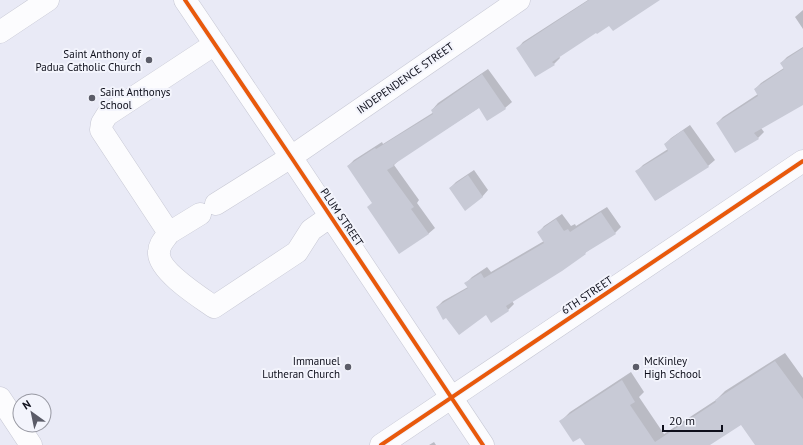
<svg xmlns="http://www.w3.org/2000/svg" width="803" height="445" font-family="'PT Sans',sans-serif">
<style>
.shadow{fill:#0003}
.building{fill:#c8cad6}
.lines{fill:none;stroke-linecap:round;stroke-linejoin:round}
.minor-casing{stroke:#c7c8d4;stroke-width:23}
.minor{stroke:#fcfcfe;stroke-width:22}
.cycleway-casing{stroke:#f3f4fc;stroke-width:6}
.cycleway{stroke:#e8590c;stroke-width:4}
.poi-dot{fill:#5b5c68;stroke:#f3f4fc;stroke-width:1.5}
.labels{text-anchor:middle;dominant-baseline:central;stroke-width:4;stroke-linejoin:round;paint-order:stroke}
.poi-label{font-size:11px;fill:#0e0f1b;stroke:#f3f4fc;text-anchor:end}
.street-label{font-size:11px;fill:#0e0f1b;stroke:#f3f4fc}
</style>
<rect width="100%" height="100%" fill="#e9eaf6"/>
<path class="shadow" d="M588 0H655L596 31 559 56 560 58 554 64 517 49 523 42Z
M803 10V29L795 17Z
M803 47V103L761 128 764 132 758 138 717 123 723 117 758 94 755 89 761 83 784 68 781 63 787 57Z
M488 69 512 102 505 108 480 107 400 159 394 165 419 200 417 203 435 228 428 234 373 203 348 166 354 160 382 142 383 144 434 112 432 110 438 103Z
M690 125 715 160 708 166 656 200 637 171 643 165 668 149 665 144 671 138Z
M474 170 488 190 482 197 450 188 456 182Z
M607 207 621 227 615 233 590 249 585 253 562 270 512 301 514 304 508 310 487 313 437 307 443 301 468 287 466 283 472 277 487 267 491 272 544 241 538 233 544 226 562 214 571 226 575 224 576 226Z
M785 353 803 378V445H756L741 424 708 445H586L580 436 561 421 570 412 631 372 644 392 639 397 664 434 716 400 725 391Z
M434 442 436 445H429Z"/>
<path class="building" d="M589 0H660L613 31 609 26 597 34 596 33 552 62 555 65 535 77 516 48Z
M803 48V105L754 133 759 139 735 153 716 123 758 96 754 89 784 69 780 63Z
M482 74 506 109 487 121 479 108 393 165 394 166 387 170 414 207 411 209 429 234 399 254 367 207 372 203 347 166 375 148 376 149 433 114 431 110Z
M683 130 709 167 655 201 635 171 668 151 664 144Z
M468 175 483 197 465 211 449 188Z
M601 212 616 234 585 253 586 254 562 271 506 306 509 311 491 323 486 315 459 335 446 318 443 320 436 307 468 288 464 283 481 273 484 278 544 243 537 232 556 219 564 231 568 229 570 232Z
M775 361 803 399V445H755L741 425 710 445H585L580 438 573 442 559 421 622 380 635 402 630 405 655 442 716 402 715 400Z"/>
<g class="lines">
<g class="minor-casing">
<path id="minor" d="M185 0 291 157 483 445
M0 32 48 0
M216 204 291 157 519 0
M200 214 169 233 101 130 102 123 107 115 215 44
M169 233C165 239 159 244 159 252 157 270 201 298 214 307L297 252 311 230 331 216
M0 398 31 445
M381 445 803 161"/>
</g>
<use href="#minor" class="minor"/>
<g class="cycleway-casing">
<path id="cycleway" d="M185 0 291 157 483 445
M381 445 803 161"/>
</g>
<use href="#cycleway" class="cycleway"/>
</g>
<g class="poi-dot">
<circle cx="149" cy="60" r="4"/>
<circle cx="92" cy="98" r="4"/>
<circle cx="348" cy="367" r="4"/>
<circle cx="636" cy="367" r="4"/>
</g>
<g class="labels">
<g class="poi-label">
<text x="141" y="54">Saint Anthony of<tspan x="141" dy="13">Padua Catholic Church</tspan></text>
<text x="100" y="92" text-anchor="start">Saint Anthonys<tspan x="100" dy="13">School</tspan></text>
<text x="340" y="361">Immanuel<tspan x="340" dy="13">Lutheran Church</tspan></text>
<text x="644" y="361" text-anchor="start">McKinley<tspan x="644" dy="13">High School</tspan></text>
</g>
<g class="street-label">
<text transform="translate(405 78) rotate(-35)">INDEPENDENCE STREET</text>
<text transform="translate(342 217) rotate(56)">PLUM STREET</text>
<text transform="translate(587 295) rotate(-34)">6TH STREET</text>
</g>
</g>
<g transform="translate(32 413) rotate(327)"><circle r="19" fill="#f3f4fc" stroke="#9798a2"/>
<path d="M0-3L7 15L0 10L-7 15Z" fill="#5b5c68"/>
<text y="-6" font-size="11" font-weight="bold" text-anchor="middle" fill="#0e0f1b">N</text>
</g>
<path d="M663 425v6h59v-6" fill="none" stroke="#0e0f1b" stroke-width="2"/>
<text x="669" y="425" font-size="12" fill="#0e0f1b" stroke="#f3f4fc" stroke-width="3" paint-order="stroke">20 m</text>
</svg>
